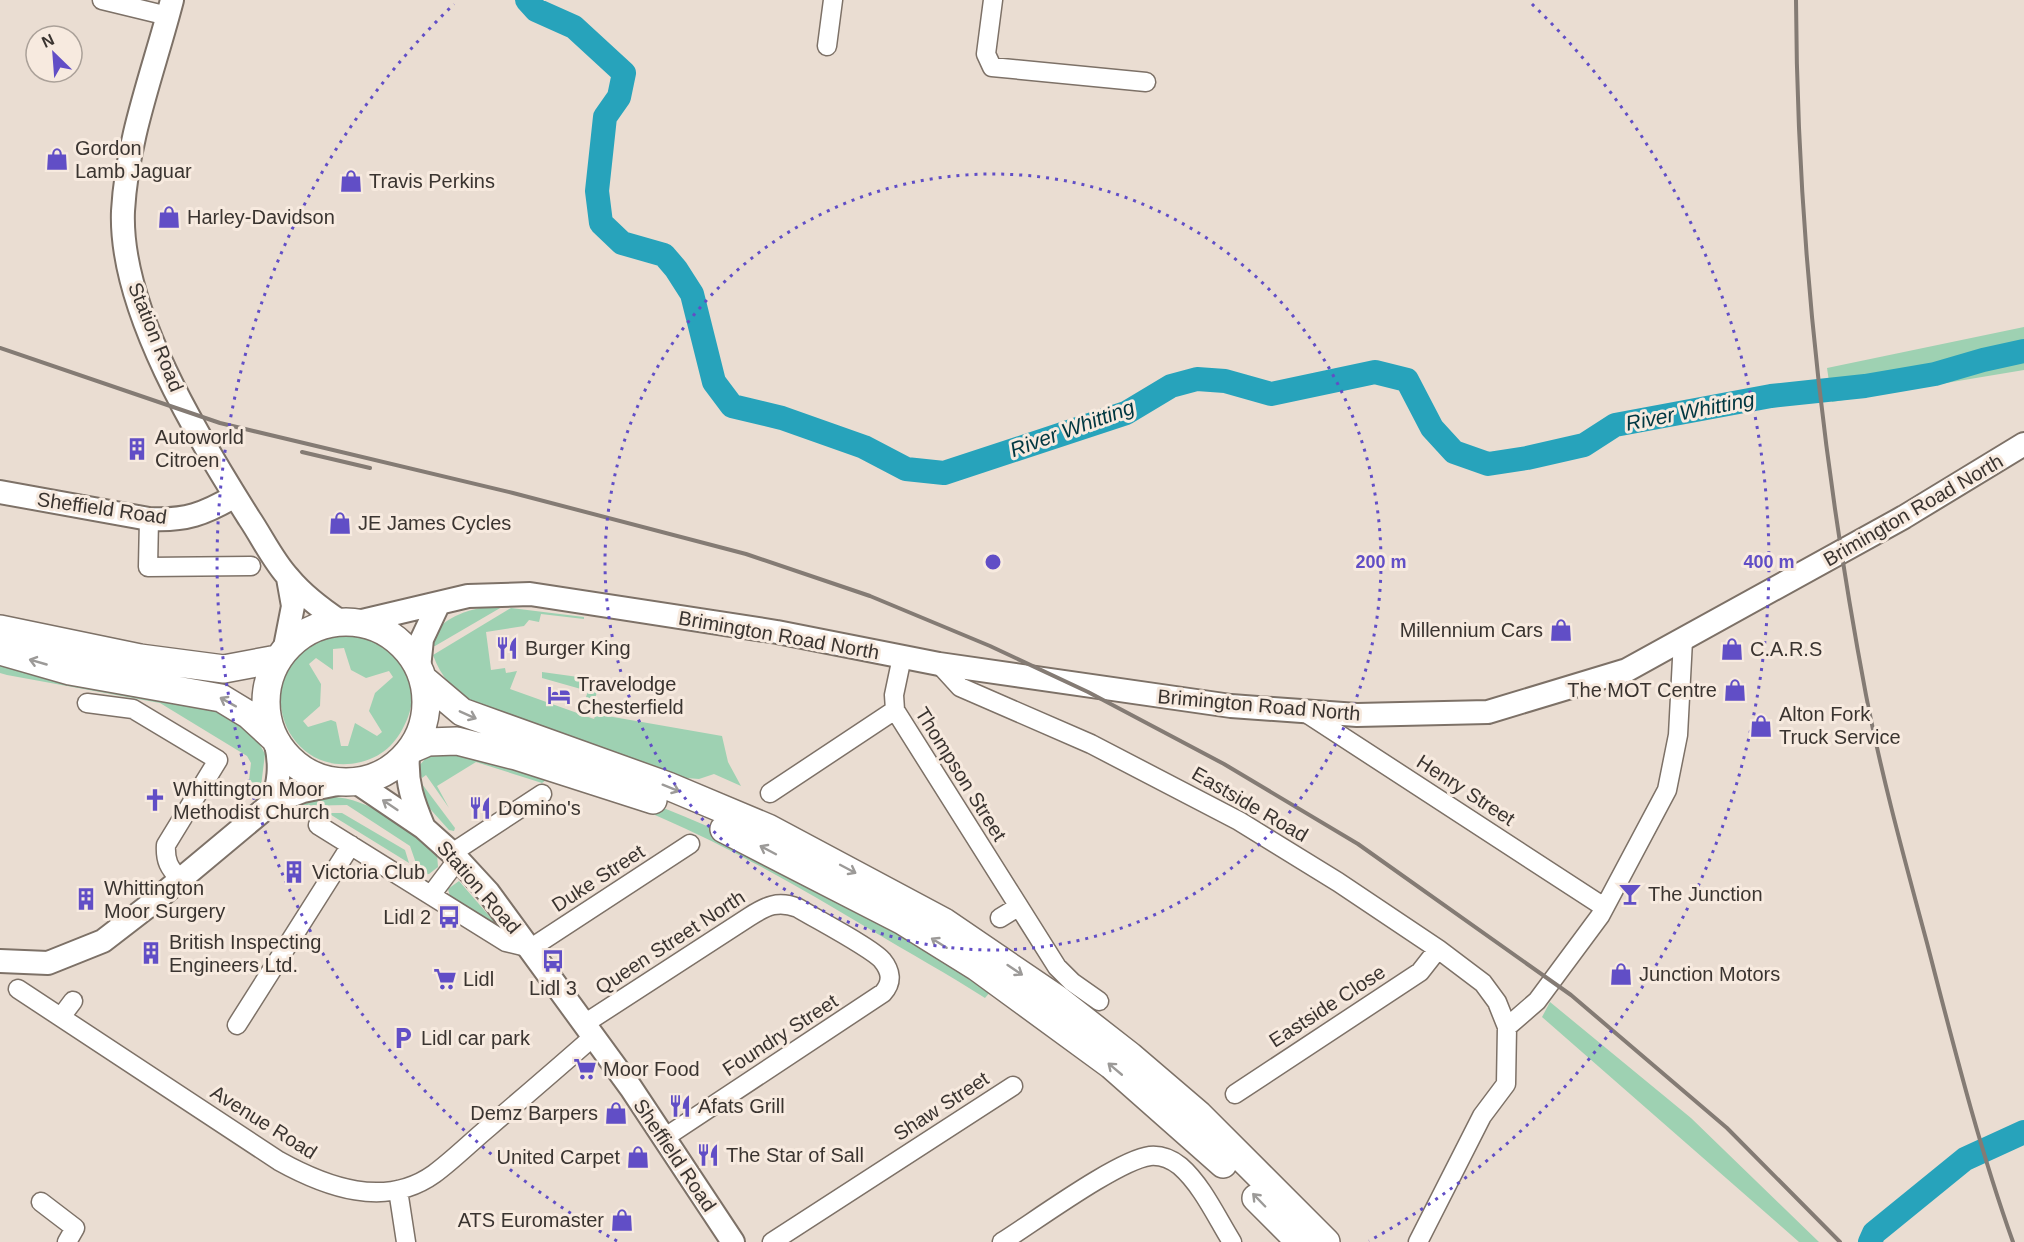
<svg xmlns="http://www.w3.org/2000/svg" width="2024" height="1242" font-family="Helvetica,sans-serif">
<style>
.green{fill:#9ed1b2;fill-rule:evenodd}
.lines{fill:none;stroke-linecap:round;stroke-linejoin:round}
.river{stroke:#27a3bb;stroke-width:24}
.minor-casing{stroke:#7d7167;stroke-width:21}
.major-casing{stroke:#7d7167;stroke-width:26}
.highway-casing{stroke:#7d7167;stroke-width:30}
.minor{stroke:#fff;stroke-width:18}
.major{stroke:#fff;stroke-width:22}
.highway{stroke:#fff;stroke-width:27}
.rail{stroke:#847b74;stroke-width:4}
.oneway{stroke:#9c9a98}
.ring{fill:none;stroke:#614ec6;stroke-width:3;stroke-dasharray:3 6}
.labels{text-anchor:middle;dominant-baseline:central;stroke-width:6;stroke-linejoin:round;paint-order:stroke}
.poi-label{font-size:20px;fill:#3a3430;stroke:#f7eadf;text-anchor:start}
.street-label{font-size:20px;fill:#3a3430;stroke:#f7eadf}
.water-label{font-size:21px;font-style:italic;fill:#003741;stroke:#f7eadf}
.centre{fill:#614ec6;stroke:#f7eadf;stroke-width:3}
.ring-label{font-size:18px;text-anchor:middle;font-weight:bold;fill:#614ec6;stroke:#f7eadf;stroke-width:6;stroke-linejoin:round;paint-order:stroke}
</style>
<rect width="100%" height="100%" fill="#eaddd2"/>
<path class="green" d="M2024 327V370L1832 402 1827 368Z
M507 604 435 646H432C433 614 483 606 507 604Z
M511 608 584 617V619L541 614 539 622 529 620 524 626 486 632 491 670 505 668 506 673 517 671 510 689 594 719 596 714 722 736 728 762 741 786 714 774 699 779 686 778 473 705C454 691 441 677 433 655Z
M348 634C387 640 424 675 408 717 399 740 385 756 361 762 276 783 239 649 348 634ZM344 648 351 670 366 678 389 671 393 677 375 693 369 711 382 732 377 736 355 723 348 746H341L336 722 331 720 308 727 303 721 320 706 321 684 309 664 316 658 333 670V649Z
M0 660 217 707 251 731 260 745 265 754 261 786 248 789 251 763 247 756 160 703 7 675 0 673Z
M542 672 600 680 594 703 585 700 588 691 542 678Z
M441 752C462 753 483 758 504 762 676 793 849 891 995 986L985 998C948 974 909 953 871 930 769 869 664 809 549 778L542 783 476 762 437 786 449 808 426 775 422 778 417 768 427 757Z
M416 776 455 828 454 831 449 830 423 801Z
M332 797C368 797 411 831 437 854L438 867 429 874 416 875 414 874 418 869 410 846 347 805 296 806 313 799Z
M328 813H342L405 850 409 863Z
M459 881 498 926 451 900 448 889Z
M1550 1002 1691 1118 1819 1242H1799L1542 1017Z"/>
<g class="lines">
<path class="river" d="M527 0 536 10 574 27 624 73 619 97 605 117 597 191 601 223 622 243 664 255 676 269 692 294 714 382 732 406 782 418 864 447 906 469 944 473 1126 413 1171 386 1197 379 1225 381 1271 394 1375 372 1407 380 1432 428 1454 452 1488 464 1527 458 1584 445 1615 425 1771 396 1865 386 1935 374 1983 360 2024 351
M1870 1242 1874 1233 1965 1159 2024 1132"/>
<g class="minor-casing">
<path id="minor" d="M102 0 168 16
M993 0 986 54 992 67 1146 82
M827 46 833 0
M149 519 148 567 251 566
M902 657 894 695 895 710 1057 967 1072 982 1099 1001
M939 664 960 687 1091 744 1239 821 1338 882 1438 949 1483 983 1497 1002 1507 1027 1506 1084 1482 1116 1418 1242
M87 703 133 709 218 760 166 845C165 861 169 868 180 879
M1303 711 1604 907
M770 793 895 710
M318 825 506 942 531 948 690 844
M452 853 542 794
M431 895 458 859
M1000 918 1018 907
M18 989 279 1161C326 1187 385 1209 434 1174 453 1160 471 1142 489 1127 524 1097 559 1067 593 1037
M61 1017 73 1001
M584 1024 749 917C766 906 778 900 798 908 816 919 870 947 882 960 891 971 893 982 883 993L664 1138
M237 1025 351 845
M1507 1027 1537 1001 1600 916 1667 790 1678 735 1683 640
M1235 1094 1420 972 1438 949
M398 1190 406 1242
M41 1202 75 1228 67 1242
M772 1242 1013 1086
M1002 1242C1034 1222 1118 1160 1150 1156 1161 1155 1171 1159 1180 1166 1202 1185 1217 1218 1232 1242"/>
</g>
<g class="major-casing">
<path id="major" d="M172 0C154 70 127 138 123 211 119 309 198 437 249 518 262 537 273 561 289 578 303 595 323 610 341 622
M0 492 149 519C186 521 204 514 235 496
M358 622 468 596 530 594 777 632 939 664 1231 706 1357 715 1488 712 1627 670 1904 517 2024 444
M285 647 293 606 288 578
M419 668 422 639 438 605
M408 755C406 783 413 802 424 828
M356 782 424 828 452 853 488 892 631 1088 733 1242
M272 803C279 782 281 766 276 744
M0 961 48 963 103 941 151 904 272 803 303 791 342 783"/>
</g>
<g class="highway-casing">
<path id="highway" d="M266 702a80 80 0 1 1 160 0a80 80 0 1 1-160 0Z
M0 629 140 658 224 669 277 659
M0 651 70 671 221 698 249 715 274 738
M423 679 462 712 668 786 768 828 944 922 1057 999 1130 1056 1199 1115 1326 1242
M414 748 428 742 457 741 516 756 653 800
M724 829 903 921 977 967 1111 1065 1223 1164
M1256 1198 1300 1242"/>
</g>
<use href="#minor" class="minor"/>
<use href="#major" class="major"/>
<use href="#highway" class="highway"/>
<path class="rail" d="M1796 0C1797 233 1823 467 1866 695 1882 778 1905 861 1927 943 1953 1043 1978 1144 2013 1242
M0 348 220 423 513 493 746 554 870 596 990 646 1088 692 1224 764 1358 844 1571 995 1727 1128 1840 1242
M302 452 370 468"/>
</g>
<defs><path id="oneway-shaft" d="M-6 0H5M1.5-3L5.5 0L1.5 3" fill="none" stroke-width="1.6" stroke-linecap="round" stroke-linejoin="round" transform="scale(1.5)"/></defs>
<g class="oneway">
<use href="#oneway-shaft" transform="translate(38 662) rotate(-164)"/>
<use href="#oneway-shaft" transform="translate(228 702) rotate(-151)"/>
<use href="#oneway-shaft" transform="translate(468 715) rotate(24)"/>
<use href="#oneway-shaft" transform="translate(671 788) rotate(22)"/>
<use href="#oneway-shaft" transform="translate(390 805) rotate(-146)"/>
<use href="#oneway-shaft" transform="translate(768 850) rotate(-152)"/>
<use href="#oneway-shaft" transform="translate(848 869) rotate(28)"/>
<use href="#oneway-shaft" transform="translate(939 943) rotate(-148)"/>
<use href="#oneway-shaft" transform="translate(1015 970) rotate(34)"/>
<use href="#oneway-shaft" transform="translate(1115 1069) rotate(-140)"/>
<use href="#oneway-shaft" transform="translate(1259 1200) rotate(-134)"/>
</g>
<g class="ring">
<circle cx="993" cy="562" r="388"/>
<path d="M617 1241A776 776 0 0 1 454 4M1532 4A776 776 0 0 1 1369 1241"/>
</g>
<defs>
<g id="shop-bare" transform="scale(1.8)"><path d="M-5-2.5h2.3a2.7 3.5 0 0 1 5.4 0H5L5.5 6h-11ZM-1.5-2.5h3a1.5 2.3 0 0 0-3 0Z" fill="#614ec6" stroke="#f7eadf" stroke-width="2.5" paint-order="stroke"/></g>
<g id="building-bare" transform="scale(1.8)"><path d="M-4-6H4V6H1V3H-1V6H-4ZM-2.5-4.3h1.7v1.8h-1.7ZM.8-4.3h1.7v1.8H.8ZM-2.5-1h1.7V.8h-1.7ZM.8-1h1.7V.8H.8Z" fill="#614ec6" stroke="#f7eadf" stroke-width="2.5" paint-order="stroke"/></g>
<g id="restaurant-bare" transform="scale(1.8)"><path d="M-5-6h1v4h1v-4h1v4h1v-4h1v5L-1.5 .5V6h-2V.5L-5-1ZM5-6V6H3V1.5H1.5Q1.5-4 5-6Z" fill="#614ec6" stroke="#f7eadf" stroke-width="2.5" paint-order="stroke"/></g>
<g id="hotel-bare" transform="scale(1.8)"><path d="M-6-4.5h1.5V1H6V5H4.5V3h-9V5H-6ZM-4 0a1.8 1.8 0 1 1 3.6 0ZM.5 0V-2.5h3Q6-2.5 6 0Z" fill="#614ec6" stroke="#f7eadf" stroke-width="2.5" paint-order="stroke"/></g>
<g id="church-bare" transform="scale(1.8)"><path d="M-1.2-6h2.4v3.5h3.3v2.4h-3.3V6h-2.4V-.1h-3.3v-2.4h3.3Z" fill="#614ec6" stroke="#f7eadf" stroke-width="2.5" paint-order="stroke"/></g>
<g id="bar-bare" transform="scale(1.8)"><path d="M-6-5H6L.8 .8V4.5H3.5V6h-7V4.5H-.8V.8Z" fill="#614ec6" stroke="#f7eadf" stroke-width="2.5" paint-order="stroke"/></g>
<g id="bus-bare" transform="scale(1.8)"><path d="M-5-6H5V4H4V6H2V4H-2V6H-4V4H-5ZM-3.5-4V0h7V-4ZM-3.5 1.2v1.5H-2V1.2ZM2 1.2v1.5H3.5V1.2Z" fill="#614ec6" stroke="#f7eadf" stroke-width="2.5" paint-order="stroke"/></g>
<g id="supermarket-bare" transform="scale(1.8)"><path d="M-6-5.5h2.5l.6 2H6L4.5 2H-2.5L-4.4-4H-6ZM-1.5 3.2a1.3 1.3 0 1 0 .1 0ZM3 3.2a1.3 1.3 0 1 0 .1 0Z" fill="#614ec6" stroke="#f7eadf" stroke-width="2.5" paint-order="stroke"/></g>
<g id="parking-bare" transform="scale(1.8)"><path d="M-3.5-5.5H1a3.5 3.5 0 0 1 0 7H-1V5.5H-3.5ZM-1-3.4V-.6H.8a1.4 1.4 0 0 0 0-2.8Z" fill="#614ec6" stroke="#f7eadf" stroke-width="2.5" paint-order="stroke"/></g>
</defs>
<g fill-rule="evenodd">
<use href="#shop-bare" x="57" y="159"/>
<use href="#shop-bare" x="351" y="181"/>
<use href="#shop-bare" x="169" y="217"/>
<use href="#building-bare" x="137" y="449"/>
<use href="#shop-bare" x="340" y="523"/>
<use href="#shop-bare" x="1561" y="630"/>
<use href="#restaurant-bare" x="507" y="648"/>
<use href="#shop-bare" x="1732" y="649"/>
<use href="#shop-bare" x="1735" y="690"/>
<use href="#hotel-bare" x="559" y="695"/>
<use href="#shop-bare" x="1761" y="726"/>
<use href="#church-bare" x="155" y="800"/>
<use href="#restaurant-bare" x="480" y="808"/>
<use href="#building-bare" x="294" y="872"/>
<use href="#bar-bare" x="1630" y="894"/>
<use href="#building-bare" x="86" y="899"/>
<use href="#bus-bare" x="449" y="917"/>
<use href="#building-bare" x="151" y="953"/>
<use href="#bus-bare" x="553" y="961"/>
<use href="#shop-bare" x="1621" y="974"/>
<use href="#supermarket-bare" x="445" y="979"/>
<use href="#parking-bare" x="403" y="1038"/>
<use href="#supermarket-bare" x="585" y="1069"/>
<use href="#restaurant-bare" x="680" y="1106"/>
<use href="#shop-bare" x="616" y="1113"/>
<use href="#restaurant-bare" x="708" y="1155"/>
<use href="#shop-bare" x="638" y="1157"/>
<use href="#shop-bare" x="622" y="1220"/>
</g>
<g class="labels">
<g class="poi-label">
<text x="75" y="148">Gordon<tspan x="75" dy="23">Lamb Jaguar</tspan></text>
<text x="369" y="181">Travis Perkins</text>
<text x="187" y="217">Harley-Davidson</text>
<text x="155" y="437">Autoworld<tspan x="155" dy="23">Citroen</tspan></text>
<text x="358" y="523">JE James Cycles</text>
<text x="1543" y="630" text-anchor="end">Millennium Cars</text>
<text x="525" y="648">Burger King</text>
<text x="1750" y="649">C.A.R.S</text>
<text x="577" y="684">Travelodge<tspan x="577" dy="23">Chesterfield</tspan></text>
<text x="1717" y="690" text-anchor="end">The MOT Centre</text>
<text x="1779" y="714">Alton Fork<tspan x="1779" dy="23">Truck Service</tspan></text>
<text x="173" y="789">Whittington Moor<tspan x="173" dy="23">Methodist Church</tspan></text>
<text x="498" y="808">Domino's</text>
<text x="312" y="872">Victoria Club</text>
<text x="104" y="888">Whittington<tspan x="104" dy="23">Moor Surgery</tspan></text>
<text x="1648" y="894">The Junction</text>
<text x="431" y="917" text-anchor="end">Lidl 2</text>
<text x="169" y="942">British Inspecting<tspan x="169" dy="23">Engineers Ltd.</tspan></text>
<text x="1639" y="974">Junction Motors</text>
<text x="463" y="979">Lidl</text>
<text x="553" y="988" text-anchor="middle">Lidl 3</text>
<text x="421" y="1038">Lidl car park</text>
<text x="603" y="1069">Moor Food</text>
<text x="698" y="1106">Afats Grill</text>
<text x="598" y="1113" text-anchor="end">Demz Barpers</text>
<text x="726" y="1155">The Star of Sall</text>
<text x="620" y="1157" text-anchor="end">United Carpet</text>
<text x="604" y="1220" text-anchor="end">ATS Euromaster</text>
</g>
<g class="street-label">
<text transform="translate(156 337) rotate(68)">Station Road</text>
<text transform="translate(102 508) rotate(8)">Sheffield Road</text>
<text transform="translate(1913 510) rotate(-30)">Brimington Road North</text>
<text transform="translate(779 635) rotate(10)">Brimington Road North</text>
<text transform="translate(1259 705) rotate(5)">Brimington Road North</text>
<text transform="translate(961 774) rotate(58)">Thompson Street</text>
<text transform="translate(1466 790) rotate(33)">Henry Street</text>
<text transform="translate(1250 804) rotate(30)">Eastside Road</text>
<text transform="translate(598 878) rotate(-33)">Duke Street</text>
<text transform="translate(479 887) rotate(49)">Station Road</text>
<text transform="translate(670 942) rotate(-33)">Queen Street North</text>
<text transform="translate(1327 1006) rotate(-33)">Eastside Close</text>
<text transform="translate(780 1035) rotate(-33)">Foundry Street</text>
<text transform="translate(941 1106) rotate(-33)">Shaw Street</text>
<text transform="translate(264 1122) rotate(32)">Avenue Road</text>
<text transform="translate(675 1155) rotate(56)">Sheffield Road</text>
</g>
<g class="water-label">
<text transform="translate(1690 411) rotate(-11)">River Whitting</text>
<text transform="translate(1072 428) rotate(-20)">River Whitting</text>
</g>
</g>
<circle cx="993" cy="562" r="9" class="centre"/>
<g class="ring-label">
<text x="1381" y="568">200 m</text>
<text x="1769" y="568">400 m</text>
</g>
<g transform="translate(54 54) rotate(335)"><circle r="28" fill="#f7eadf" stroke="#aba199" stroke-width="1.5"/>
<path d="M0-4.5L10 22L0 15L-10 22Z" fill="#614ec6"/>
<text y="-9" font-size="16" font-weight="bold" text-anchor="middle" fill="#3a3430">N</text>
</g>
</svg>
